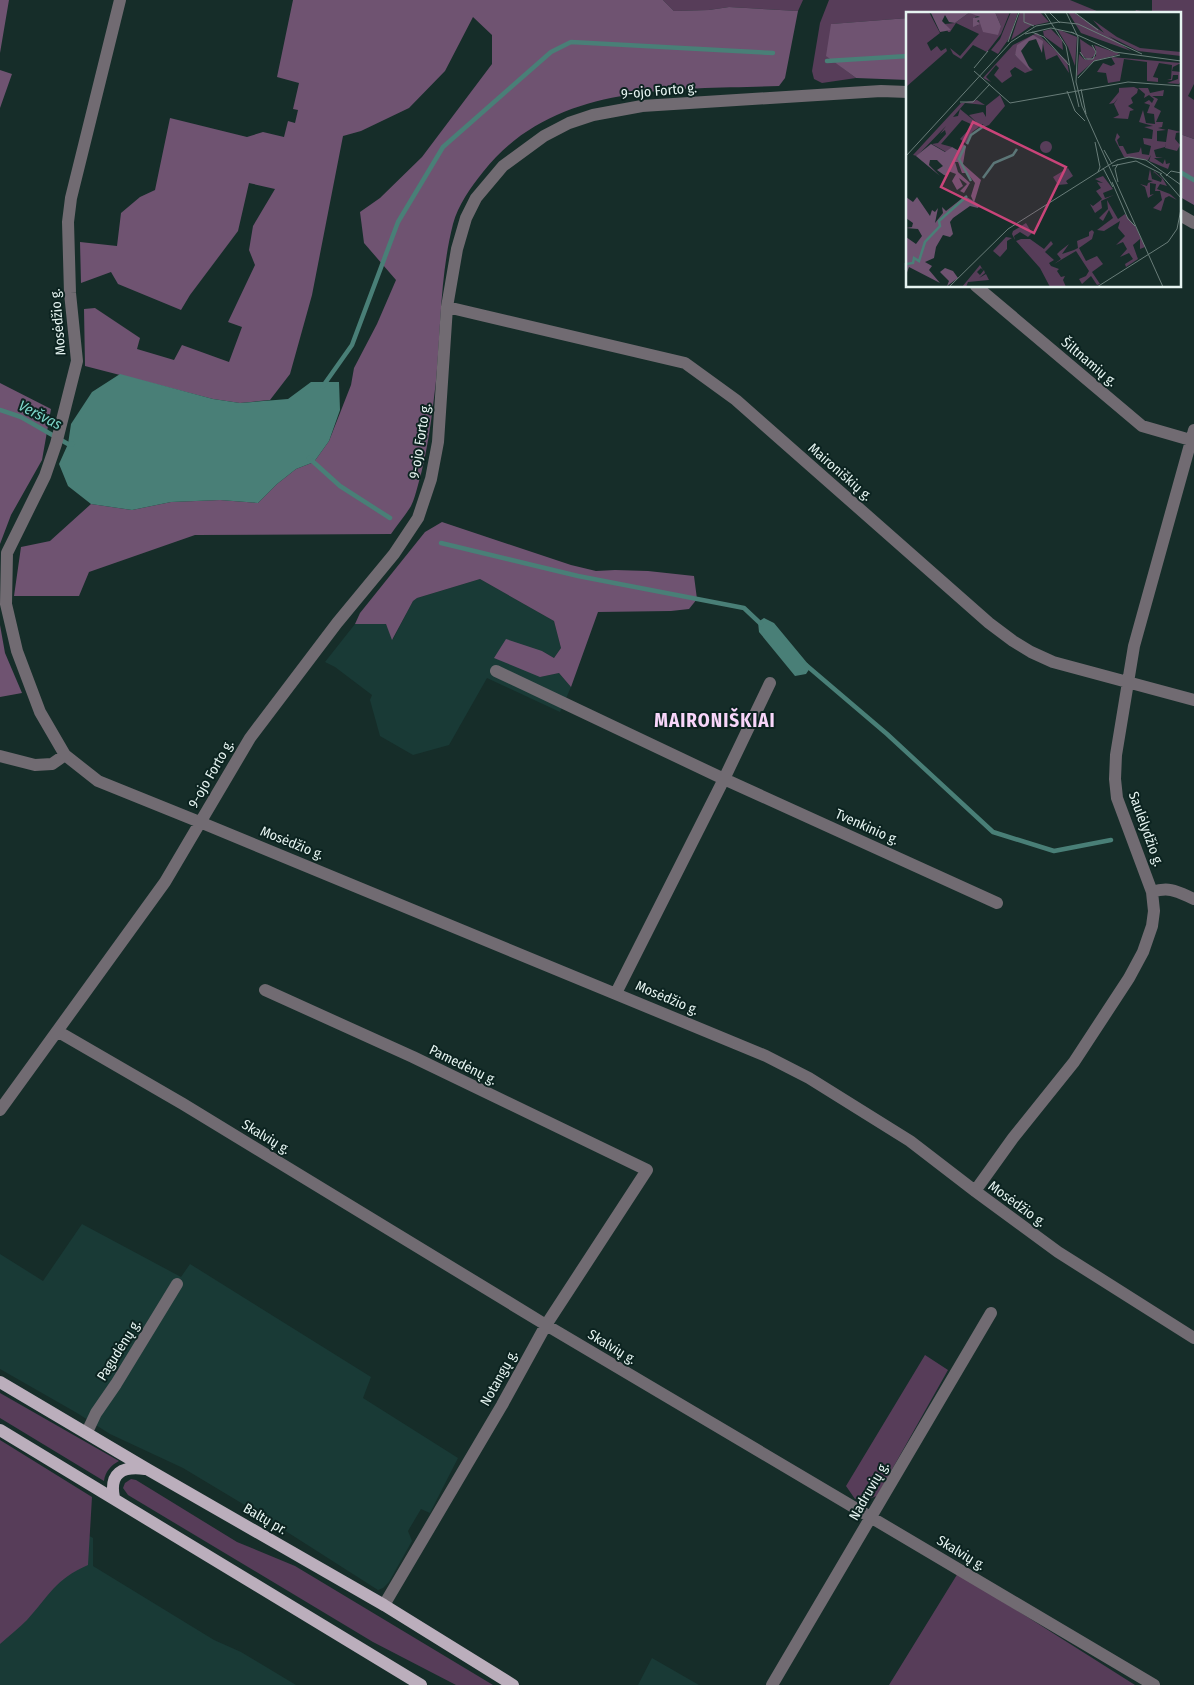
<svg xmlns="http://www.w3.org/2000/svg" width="1194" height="1685" font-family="'Fira Sans Condensed',sans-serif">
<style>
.built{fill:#193a36}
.green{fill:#573d59}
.forest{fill:#6f5371}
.water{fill:#497f77}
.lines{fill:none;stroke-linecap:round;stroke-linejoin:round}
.stream{stroke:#497f77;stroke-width:4.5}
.minor{stroke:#716b72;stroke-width:12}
.major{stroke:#bbaebc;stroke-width:12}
.labels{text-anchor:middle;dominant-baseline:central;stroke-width:4;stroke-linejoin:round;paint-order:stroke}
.street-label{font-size:14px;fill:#e6f4f1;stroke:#0c2320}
.water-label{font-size:15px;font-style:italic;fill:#7ed7ca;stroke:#0c2320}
.district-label{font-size:19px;font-weight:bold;letter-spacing:1px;fill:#f8d6fa;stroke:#0c2320}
.inset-river{fill:none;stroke:#497f77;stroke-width:2.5}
.inset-road{fill:none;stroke:#697d79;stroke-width:1}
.view{fill:#c94479;fill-opacity:0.15;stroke:#c94479;stroke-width:2.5}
.inset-edge{fill:none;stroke:#e6f4f1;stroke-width:2.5}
</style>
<rect width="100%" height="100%" fill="#162d29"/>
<path class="built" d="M480 579 554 621 561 648 554 658 542 651 540 677 559 673 571 687 560 712 487 678 449 745 413 755 380 736 370 700 372 695 335 667 325 662 355 624H386L393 639 413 601 417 598Z
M82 1224 181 1277 190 1264 371 1377 363 1398 458 1458 430 1513 421 1509 408 1531 412 1541 389 1582 383 1588 378 1590 248 1507 183 1468 110 1434 77 1413 0 1369V1254L43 1281Z
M0 1483 93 1538V1566L214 1640 241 1652 296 1685H0Z
M652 1658 699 1685H638Z"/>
<path class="green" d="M663 0H803L798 11 729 7 709 10 674 11Z
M829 0H1070L1104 14H908V18L832 24 827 56 856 78 822 83 814 79 812 71 820 23Z
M1152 0H1194V84L1188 96 1194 100V139L1180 134V14H1134L1136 10 1152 13Z
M925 1355 948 1370 877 1496 866 1500 855 1499 846 1486Z
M0 1393 119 1461C111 1465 105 1472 104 1481L0 1418Z
M0 1440 92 1497 88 1565C55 1579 49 1596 27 1620 19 1628 9 1636 0 1644Z
M131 1479 136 1480 237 1542 295 1566 315 1578 493 1685H456L373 1642 128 1495 123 1488 125 1483Z
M958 1573 1135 1685H889Z"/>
<path class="forest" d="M0 0H9L0 53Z
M293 0H663L674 11 709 10 729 7 798 11 785 78 779 86C675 90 555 81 483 172 471 187 458 205 453 224 440 275 441 328 436 381 432 415 428 451 418 485 416 492 414 500 411 506 405 516 397 525 391 534L195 535 89 572 79 596H14L21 547 50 541 91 504 132 510 171 502 220 500 258 503 277 484 296 469 314 462 329 441 351 385 354 368 377 324 396 280 364 243 360 212 380 198 422 157 492 64V35L473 17 445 71 409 108 361 131 343 136 312 295 290 374 270 400 240 403 213 399 85 366 84 309 95 308 140 338 137 349 174 360 182 345 229 362 242 327 228 322 255 265 249 250 253 226 275 189 249 183 238 231 190 295 181 310 118 284 111 272 81 283 80 242 117 246 121 213 140 197 155 190 170 118 247 137 263 132 284 137 288 121 295 123 298 110 293 109 299 83 277 77Z
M908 18V80L856 78 826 56 831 24Z
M0 70 12 74 0 108Z
M1180 134 1194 139V205L1180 197Z
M0 383 51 409 42 460 11 515 0 544Z
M442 522 571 565 596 571 615 570 648 571 694 576 697 599 689 609 671 611 598 612 571 687 559 673 540 677 494 658 506 639 542 651 554 658 561 648 554 621 480 579 417 598 413 601 392 640 386 624H355L360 613 425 532Z
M0 625 5 653 22 693 0 697Z"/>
<path class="water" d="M120 374 213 399 240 403 288 399 311 382H339L340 410 329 441 314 462 296 469 277 484 258 503 220 500 171 502 132 510 91 504 68 486 59 464 68 444 71 424 92 392Z
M764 618 774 623 808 664 810 668 806 674 795 676 759 632 758 622Z"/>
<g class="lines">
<path class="stream" d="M827 61 908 56
M1180 172 1194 180
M323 386 352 345 398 222 443 147 551 52 571 42 773 53
M0 410 21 417 68 444H73
M309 458 340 486 390 518
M441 543 578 576 744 608 761 624
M806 665 887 734 993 832 1054 851 1111 840"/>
<path class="minor" d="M120 0 71 198 68 222 70 293 77 361 56 444 45 476 7 553 6 604 17 651 40 712 65 755 98 781 207 825 766 1056 809 1078 910 1141 975 1191 1058 1252 1194 1338
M1180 215 1194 223
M976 286 1142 426 1194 441
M447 307 685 363 736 400 989 623 1013 641 1031 652 1053 662 1194 700
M496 671 724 779 997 903
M0 756 35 765 52 764 65 755
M1152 892C1170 886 1178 892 1194 899
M265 990 413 1057 647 1170 546 1325 502 1405 384 1605
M616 993 724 779 770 683
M57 1031 183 1104 546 1325 1154 1685
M0 1110 165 882 250 738 337 623 394 554 418 518 431 479 438 442 447 307 457 249 466 218 476 198 503 166 544 136 569 123 593 115 642 106 881 91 908 92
M975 1191 1013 1138 1074 1062 1129 978 1143 952 1152 926 1154 911 1152 892 1117 798 1115 779 1116 755 1134 646 1194 430
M87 1432 96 1413 116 1384 177 1284
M772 1685 991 1313"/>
<path class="major" d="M0 1382 147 1469 384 1605 513 1685
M0 1430 421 1685
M114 1498C109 1473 122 1466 145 1469"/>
</g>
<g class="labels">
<g class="street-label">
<text transform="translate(659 91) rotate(-5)">9-ojo Forto g.</text>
<text transform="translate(58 322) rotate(-95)">Mosėdžio g.</text>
<text transform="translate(1089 362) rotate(40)">Šiltnamių g.</text>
<text transform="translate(420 441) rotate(-81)">9-ojo Forto g.</text>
<text transform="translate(840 472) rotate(41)">Maironiškių g.</text>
<text transform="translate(211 774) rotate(-60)">9-ojo Forto g.</text>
<text transform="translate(867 827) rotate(24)">Tvenkinio g.</text>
<text transform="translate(1146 829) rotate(70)">Saulėlydžio g.</text>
<text transform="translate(292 843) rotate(22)">Mosėdžio g.</text>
<text transform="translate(667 998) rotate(23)">Mosėdžio g.</text>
<text transform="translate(463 1065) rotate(26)">Pamedėnų g.</text>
<text transform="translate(266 1137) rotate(31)">Skalvių g.</text>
<text transform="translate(1017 1204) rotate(36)">Mosėdžio g.</text>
<text transform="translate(612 1347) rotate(31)">Skalvių g.</text>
<text transform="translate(119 1350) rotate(-58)">Pagudėnų g.</text>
<text transform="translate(499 1378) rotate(-61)">Notangų g.</text>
<text transform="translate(869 1491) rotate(-60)">Nadruvių g.</text>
<text transform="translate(265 1519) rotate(30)">Baltų pr.</text>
<text transform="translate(961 1553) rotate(31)">Skalvių g.</text>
</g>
<g class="water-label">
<text transform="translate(40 415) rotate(27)">Veršvas</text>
</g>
<g class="district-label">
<text x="715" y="720">MAIRONIŠKIAI</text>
</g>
</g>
<g transform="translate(906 12)">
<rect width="275" height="275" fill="#162d29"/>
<path d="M0 0H23L34 21 21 31 25 39 31 34 35 39 40 36 41 39 0 75ZM64 0 73 4 69 5 71 14 73 8 78 17 95 14 89 0H104L95 22 81 40 67 33 55 47 47 42 44 36 54 44 73 22 50 11 44 20H34H42L39 12 49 11ZM105 0H112L104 25 92 42 85 38 94 27ZM114 0H134L143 10 125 14 105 28ZM162 0H167L225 39 175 21ZM187 8 211 25 234 36 275 40V44L232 39 199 22ZM145 17 156 28 157 38 138 24 137 19ZM151 17 171 25 169 54 162 35ZM131 21 161 49 163 61 151 43 140 48 137 32 128 24 113 33 109 43 127 58 119 61 109 55 104 59 106 64 96 71 88 63 93 56 90 53 80 65 85 70 77 66 107 33ZM174 27 189 37V43L183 48 190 44V38L188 33 214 42 188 49 171 64 173 42 178 47 182 48 175 42ZM205 45 275 51 267 55 266 59 275 60V68L273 72 261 71 272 67V63H267L266 68H261L265 67 266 53 253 51 247 65 252 66V70L241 69V50L218 47 214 69 202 71 200 61 191 60 197 51 205 54 209 52ZM228 75 232 77 231 81 225 86 227 91 222 94 228 98 224 99 222 107 207 106 213 103 208 92 212 86 208 91 203 92 213 80V76ZM232 76H242L244 81 258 78 257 84H246L252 87 248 95 255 99 250 110H257L256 115 252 116 260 118 251 119V129L260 130 262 117 275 120 270 121 269 127 274 133 271 139 259 136 260 130 259 135 248 138 250 145 257 146H248L257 152 259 147 260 152 264 151 262 157 243 149 245 143 242 148 218 145 209 128 211 121 214 125 211 128 213 134H217L221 142 233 140 235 135 236 142 243 143 245 134 238 132 237 126 246 127 247 118 238 115 247 114 233 110 237 98 240 111 249 112 248 102 241 101 244 93 238 91 243 88 246 91 248 87 243 83 238 86 239 82ZM94 83 99 94 83 113 78 115 77 112 66 120 62 133 54 127 67 113 56 108 35 132 46 135 40 140 26 132 32 131 40 122 39 118 34 122 40 114 11 144 7 143 55 91 71 88 79 93 59 91 47 105 52 104 54 97 71 111 63 103 77 100 80 105V94ZM134 135a6 6 0 1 1 12 0a6 6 0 1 1-12 0ZM162 156 167 164 160 169 162 172 152 173 147 165ZM244 157 246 167 255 170 256 167 248 160 247 162 248 159 257 167 261 174 254 172 251 177 264 182 271 188 263 184 259 186 255 199 247 196 256 188 254 179H249L250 172 244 171V183L248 182 242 186 239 175 234 172 241 174 242 171 247 169 242 168ZM197 164 207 177 197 181 199 186 208 183 195 189 196 196 189 201 184 192 187 194 196 187 190 179 195 176 191 170 197 171 189 167ZM201 188 212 207 219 202 230 215 239 235 234 237V227L227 233 232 247 220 255 219 252 227 247 223 241 214 245 221 237 217 230 210 233 219 224 212 216 214 209 198 219 191 218 207 206 203 198 197 209 193 206 202 197ZM120 211 126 221 122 225 114 220 108 224 109 228 106 222 107 219ZM186 218 188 220 186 227 173 236 180 249 191 244 197 252 186 260 194 272 191 273 185 264 176 272 173 267 180 264 183 259 170 239 148 252 155 247 151 242 154 239 163 232 156 242 168 238 172 236 171 229 183 224V220ZM100 225 106 226 101 229V237L94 245 87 239ZM115 227H124L138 237 145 229 147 232 139 240 148 248 143 251 145 254 153 257 151 259 155 265 159 264 157 268 160 275H144L134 256 110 229ZM74 253 77 258 75 256 71 260 74 263 78 258 79 261 73 266 80 262 83 268 62 270 60 275H56Z" fill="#573d59"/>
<path d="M64 0 49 11 43 10 39 3 36 9 45 18 34 20 25 1ZM89 0 95 14 92 23 77 20 73 8 71 9 74 12 67 15V6L74 5 64 1ZM127 23 137 29 136 41 130 27 123 29 115 39 125 59 109 43 111 33ZM25 132 39 140 46 135 53 139 57 132 60 134 57 152 75 168 68 191 65 184 69 171 61 161H56L52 150H49L52 160 64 171 58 181 54 179 61 172 53 166 57 174 51 178 46 169 50 162 42 159 41 164 38 163 31 158 37 154 31 148H24L23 153 34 164 10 144ZM59 184 74 193 72 196 64 194 47 206 44 210 47 222 44 225 37 223 30 235 28 246 19 250 26 254 23 258 34 271 3 255 0 263V225L10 232 16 224 12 217 0 216 6 215 7 211 0 206V185L7 190 11 185 24 204 26 198 29 200 32 196 29 211 37 201 36 195 40 199ZM39 256 47 259 52 266 41 274 43 269 34 260Z" fill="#6f5371"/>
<path class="inset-river" d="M61 132 65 123 78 114M59 134 53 147 65 169M77 166 88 151 107 143 111 137M0 258V252L7 251 8 246 13 249 19 230 34 214 33 209 61 184"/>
<path class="inset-road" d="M118 0V10L128 14M138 0 160 34 165 61M143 0 154 11M160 0 172 25 170 70M168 0 192 18M126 20 138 25 163 53M165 20 209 40 275 49M119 22 145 16 168 21M102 30 113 0M174 40 179 47H187L190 40 186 33M68 56 82 39M68 59 104 91M165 61 173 95M172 66 188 49 214 43M170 70 176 94 257 275M175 77 180 102M161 79 169 99 179 109M54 90H67L84 72M104 91 222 70 275 74M189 130 194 155 192 160M198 138 206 152M0 144 105 30 130 14 153 10 172 12 236 42M212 152 209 157 212 170M206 154 230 149 256 162M197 156 207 175M254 162 275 186M260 164 265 159 275 161M206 170 222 207 229 214M43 275 102 217 211 148 223 145 240 148 275 173M191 275 262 230 271 217 275 197"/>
<path class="view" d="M67 110 160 155 128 221 35 175Z"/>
<rect width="275" height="275" class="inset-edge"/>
</g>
</svg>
